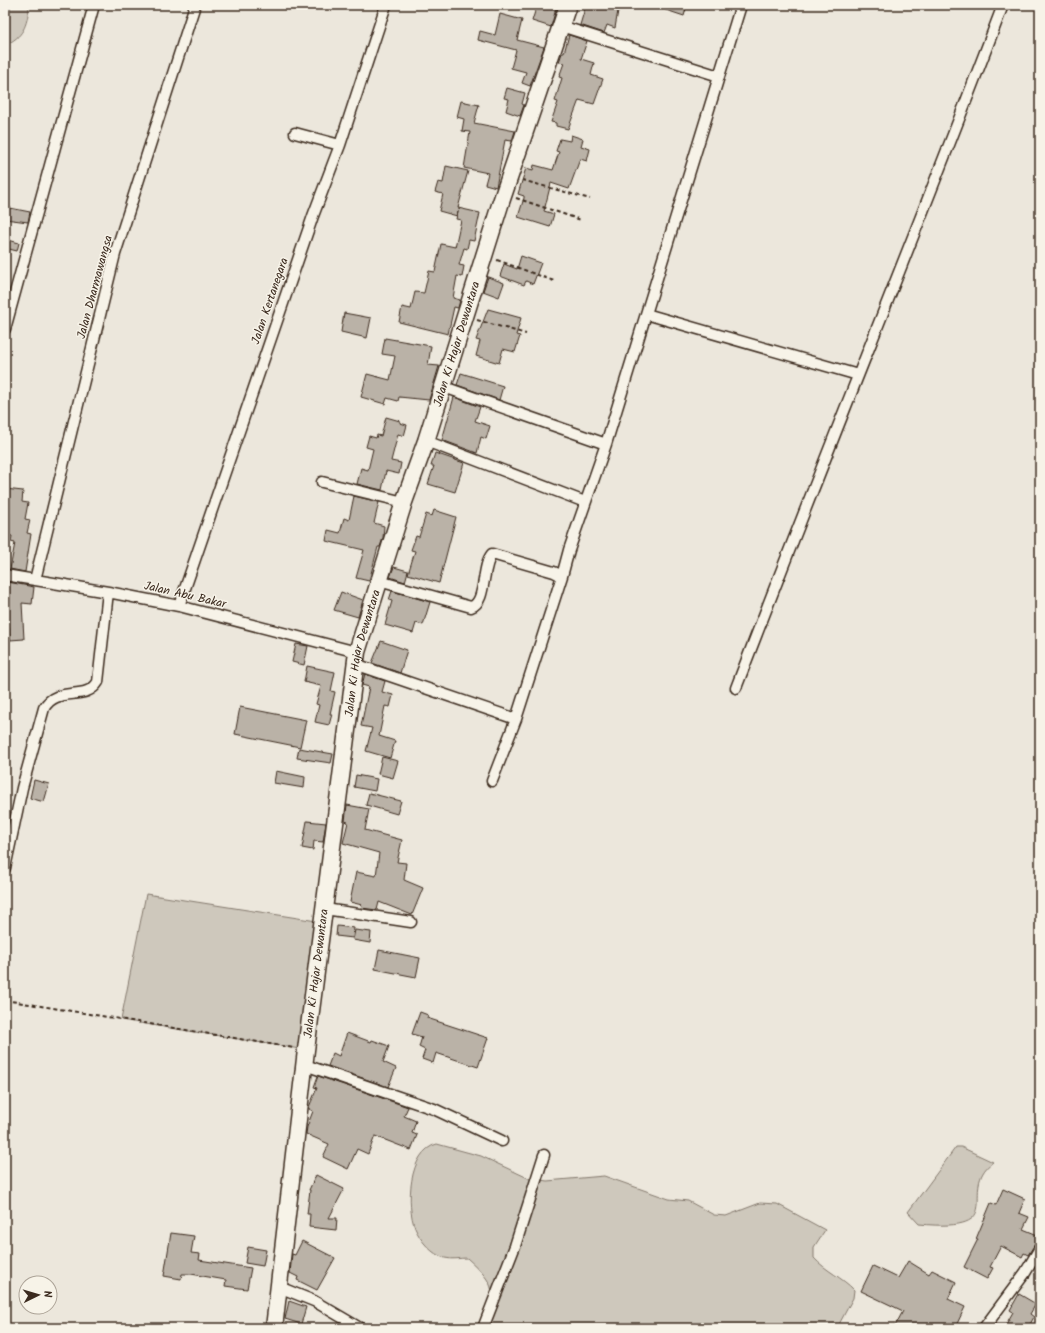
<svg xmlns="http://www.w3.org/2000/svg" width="1045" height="1333" font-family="Kalam,sans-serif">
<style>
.green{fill:#cec8bc;stroke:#84796d}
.building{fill:#bab2a7;stroke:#3b2a1e}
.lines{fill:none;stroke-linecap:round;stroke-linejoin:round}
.street-casing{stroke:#3b2a1e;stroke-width:13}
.primary-casing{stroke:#3b2a1e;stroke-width:19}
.path{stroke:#3b2a1e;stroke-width:2;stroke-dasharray:4 3;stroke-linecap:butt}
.street{stroke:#f7f3e8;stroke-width:10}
.primary{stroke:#f7f3e8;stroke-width:16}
.labels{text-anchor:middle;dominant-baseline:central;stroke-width:3;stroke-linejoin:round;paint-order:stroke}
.street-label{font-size:12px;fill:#3b2a1e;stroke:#f7f3e8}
</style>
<rect width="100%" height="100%" fill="#ece7dc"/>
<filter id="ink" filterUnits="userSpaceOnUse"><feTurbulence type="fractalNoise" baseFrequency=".025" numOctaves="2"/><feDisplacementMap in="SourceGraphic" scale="8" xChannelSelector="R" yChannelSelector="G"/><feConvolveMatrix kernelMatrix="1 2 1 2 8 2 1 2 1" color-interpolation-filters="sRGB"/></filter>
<g filter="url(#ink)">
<path class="green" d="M5 5H29V7C27 26 23 37 5 45Z
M146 894 323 922 306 1050 121 1020Z
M437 1144 481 1156 528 1178 547 1181 604 1176 669 1199 688 1201 714 1215 726 1216 760 1203 777 1204 825 1230 814 1247V1258C826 1271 843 1278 854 1290L853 1298 837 1328H483C497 1292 497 1285 467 1258 460 1258 452 1260 445 1258 432 1255 420 1240 415 1228 406 1206 408 1151 437 1144Z
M956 1147H961L993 1162C955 1190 1015 1233 919 1224L908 1212Z"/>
<path class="building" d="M537 5H557L551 27 532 21Z
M586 5H619L615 28 607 25 604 33 580 25Z
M657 5H687L684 16 657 7Z
M500 14 522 20 517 40 544 47 530 86 522 83 526 72 511 68 516 50 478 40 480 31 495 35Z
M569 35 587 41 581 59 594 63 591 75 603 79 594 104 579 100 568 129 556 126V123L551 122 558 102 555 101 562 78 559 77 564 63 559 62 562 53H564Z
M507 88 525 93 522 104 524 105 520 116 506 111 509 99 504 98Z
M461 101 479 105 474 123 515 131 512 141 505 140 496 187 485 184 488 173 464 168 470 132 462 131 464 119 457 117Z
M571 135 583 139 581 146 590 149 587 161 580 159 569 189 551 183 544 211 554 214 550 227 518 217 524 198V196L518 194 526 168 533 170 534 165 553 170 559 152 556 151 560 139 570 141Z
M446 166 468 171 458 208 480 213 474 241 469 240 467 249 464 248 459 265 464 266 462 277 457 276 453 298 460 300 458 308 454 307 448 334 399 322 402 307 411 309 415 292 424 293 429 271 435 272 441 244 455 247 461 220 456 219 458 211 457 216 439 211 443 194 435 192 438 182 443 183Z
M5 207 30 212 28 222 5 219Z
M5 239 19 243 17 251 5 248Z
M521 256 541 263 533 284 526 281 524 285 500 276 504 264 517 269Z
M488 277 504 283 499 297 483 291Z
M488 309 521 318 516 335 520 336 515 352 503 349 499 363 476 356 480 341 476 340Z
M344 313 371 318 367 338 341 332Z
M385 338 431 346 428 365 439 366 429 400 399 397 398 401 387 398 385 404 361 397 367 374 390 380 395 356 382 354Z
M461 373 503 386 499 400 457 385Z
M454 397 480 407 475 421 490 426 486 439 481 437 477 453 442 440Z
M386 417 400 421V423L407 425 404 436 398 434 391 461 401 463 399 474 386 471 382 490 357 484 361 468 368 470 373 449 366 447 369 436 376 438 377 435 381 436Z
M435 453 464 463 455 492 428 484 434 466H431Z
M5 489 23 491 22 502 28 503 25 519 30 520 27 533 31 534 25 572 10 569 15 543 11 542 12 536 5 535Z
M354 496 379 502 374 523 384 526 383 538 380 547H378L369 581 356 578 364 550 326 541 328 530 340 533 344 518 349 520Z
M434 510 456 517 439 583 408 574 415 551 411 550 416 536 419 537 426 514 432 516Z
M394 567 408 571 405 582 390 577Z
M8 582 34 587 32 604 22 603 24 639 10 640 9 627H5V600Z
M392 591 430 602 423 625 416 623 413 633 385 625 392 601 389 600Z
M341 592 363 600 358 617 334 610Z
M381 641 407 650 400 673 372 663Z
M296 644 308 646 304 665 292 662Z
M307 666 335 672 331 691 335 692 330 714H332L329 725 315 722 319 705 316 704 321 686 304 682Z
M365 674 385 681 382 692 393 695 390 707 385 706 379 736 395 741 390 758 366 751 372 728 361 726 369 687 362 685Z
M240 707 306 720 300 747 235 734Z
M299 748 333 754 331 763 297 758Z
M382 757 398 761 393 778 378 774Z
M276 771 305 777 304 788 274 783Z
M356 775 377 779 375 791 354 787Z
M34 780 49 784 44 802 30 798Z
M369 793 401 801 397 814 366 805Z
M347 805 369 809 365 830 402 840 397 862 406 863 404 880 423 888 412 915 379 902 377 910 361 908 362 905 350 902 356 872 376 876 379 853 343 843 348 822 345 821Z
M307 821 326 823 323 842 314 841 313 850 302 848Z
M337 926 354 928 353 938 336 936Z
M355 930 371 932 370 943 353 940Z
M379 950 420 958 416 977 375 969Z
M420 1012 428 1015 427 1018 488 1038 478 1067 436 1053 433 1063 422 1059 425 1050 419 1047 422 1037 412 1034Z
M347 1033 371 1042 372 1040 389 1046 383 1062 396 1068 388 1087 328 1066 333 1053 339 1056Z
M318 1076 408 1107 404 1116 416 1121 412 1133 417 1135 411 1150 375 1136 368 1154 357 1149 348 1169 323 1157 329 1144 306 1134 307 1127 313 1111 309 1109V1107L317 1088 314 1087Z
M316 1175 344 1189 329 1218H337L336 1230 309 1227 310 1214H307L310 1190H309Z
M1003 1189 1025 1199 1019 1213 1029 1217 1023 1229 1040 1236V1242L1035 1244 1028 1255 1024 1253 1022 1257 1001 1246 990 1267 993 1268 987 1279 964 1267 978 1239H976L991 1203 996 1205Z
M171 1233 194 1236 191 1253 200 1254 199 1260 251 1268 247 1289 225 1286 226 1280 191 1274H182L181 1279 164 1276Z
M302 1241 335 1258 317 1290 297 1280 298 1277 290 1273 292 1254 295 1255Z
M248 1247 266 1250 263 1266 245 1263Z
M908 1261 929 1274 932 1270 956 1282 948 1299 965 1307 955 1328H894L903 1311 861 1291 873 1266 898 1278Z
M1019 1294 1036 1304 1030 1314 1034 1317 1028 1328H1004L1013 1312 1010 1310Z
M289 1301 306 1307 301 1324 285 1319Z"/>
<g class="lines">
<g class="street-casing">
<path id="street" d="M561 26 719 76
M295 133 340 145
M646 314 858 375
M5 329 94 5
M444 387 606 444
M426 441 585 502
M322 482 404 502
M5 575 108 592 179 606 357 652
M35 580 115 254 195 5
M379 581 471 607C487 602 481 567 492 554L554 572 562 576
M179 606 313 216 340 145 386 5
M355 664 516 719
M736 688C823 460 916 234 1003 5
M492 781 516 719 562 576 569 550 606 444 741 5
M5 868 22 788 44 708C57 685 86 702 98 682L108 592
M325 909 411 922
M305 1065 434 1109 502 1141
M279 1287 314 1301 360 1328
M483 1328 515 1246 544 1155
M984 1328 1025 1273 1040 1248"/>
</g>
<g class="primary-casing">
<g id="primary">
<path id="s1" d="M274 1328 306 1050 357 652 404 502 426 441 500 205 568 5"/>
</g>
</g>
<path class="path" d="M522 180 590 199
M516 198 581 220
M497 260 554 281
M477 320 526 334
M5 1000 294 1048"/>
<use href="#street" class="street"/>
<use href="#primary" class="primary"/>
</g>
</g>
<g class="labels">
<g class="street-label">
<text transform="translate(95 287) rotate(-75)">Jalan Dharmawangsa</text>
<text transform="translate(270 301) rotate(-71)">Jalan Kertanegara</text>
<text stroke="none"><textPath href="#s1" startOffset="1005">Jalan Ki Hajar Dewantara</textPath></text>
<text transform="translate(185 595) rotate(13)">Jalan Abu Bakar</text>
<text stroke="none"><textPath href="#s1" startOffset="681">Jalan Ki Hajar Dewantara</textPath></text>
<text stroke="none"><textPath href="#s1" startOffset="357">Jalan Ki Hajar Dewantara</textPath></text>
</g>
</g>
<rect width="1045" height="1333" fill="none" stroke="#f7f3e8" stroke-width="20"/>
<rect x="10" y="10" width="1025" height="1313" fill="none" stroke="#3b2a1e" stroke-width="1.5" filter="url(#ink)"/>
<g transform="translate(38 1295) rotate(85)"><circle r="19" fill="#f7f3e8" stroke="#aca397"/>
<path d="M0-3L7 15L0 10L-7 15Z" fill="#3b2a1e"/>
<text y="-6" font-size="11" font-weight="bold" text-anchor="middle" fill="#3b2a1e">N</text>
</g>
</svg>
